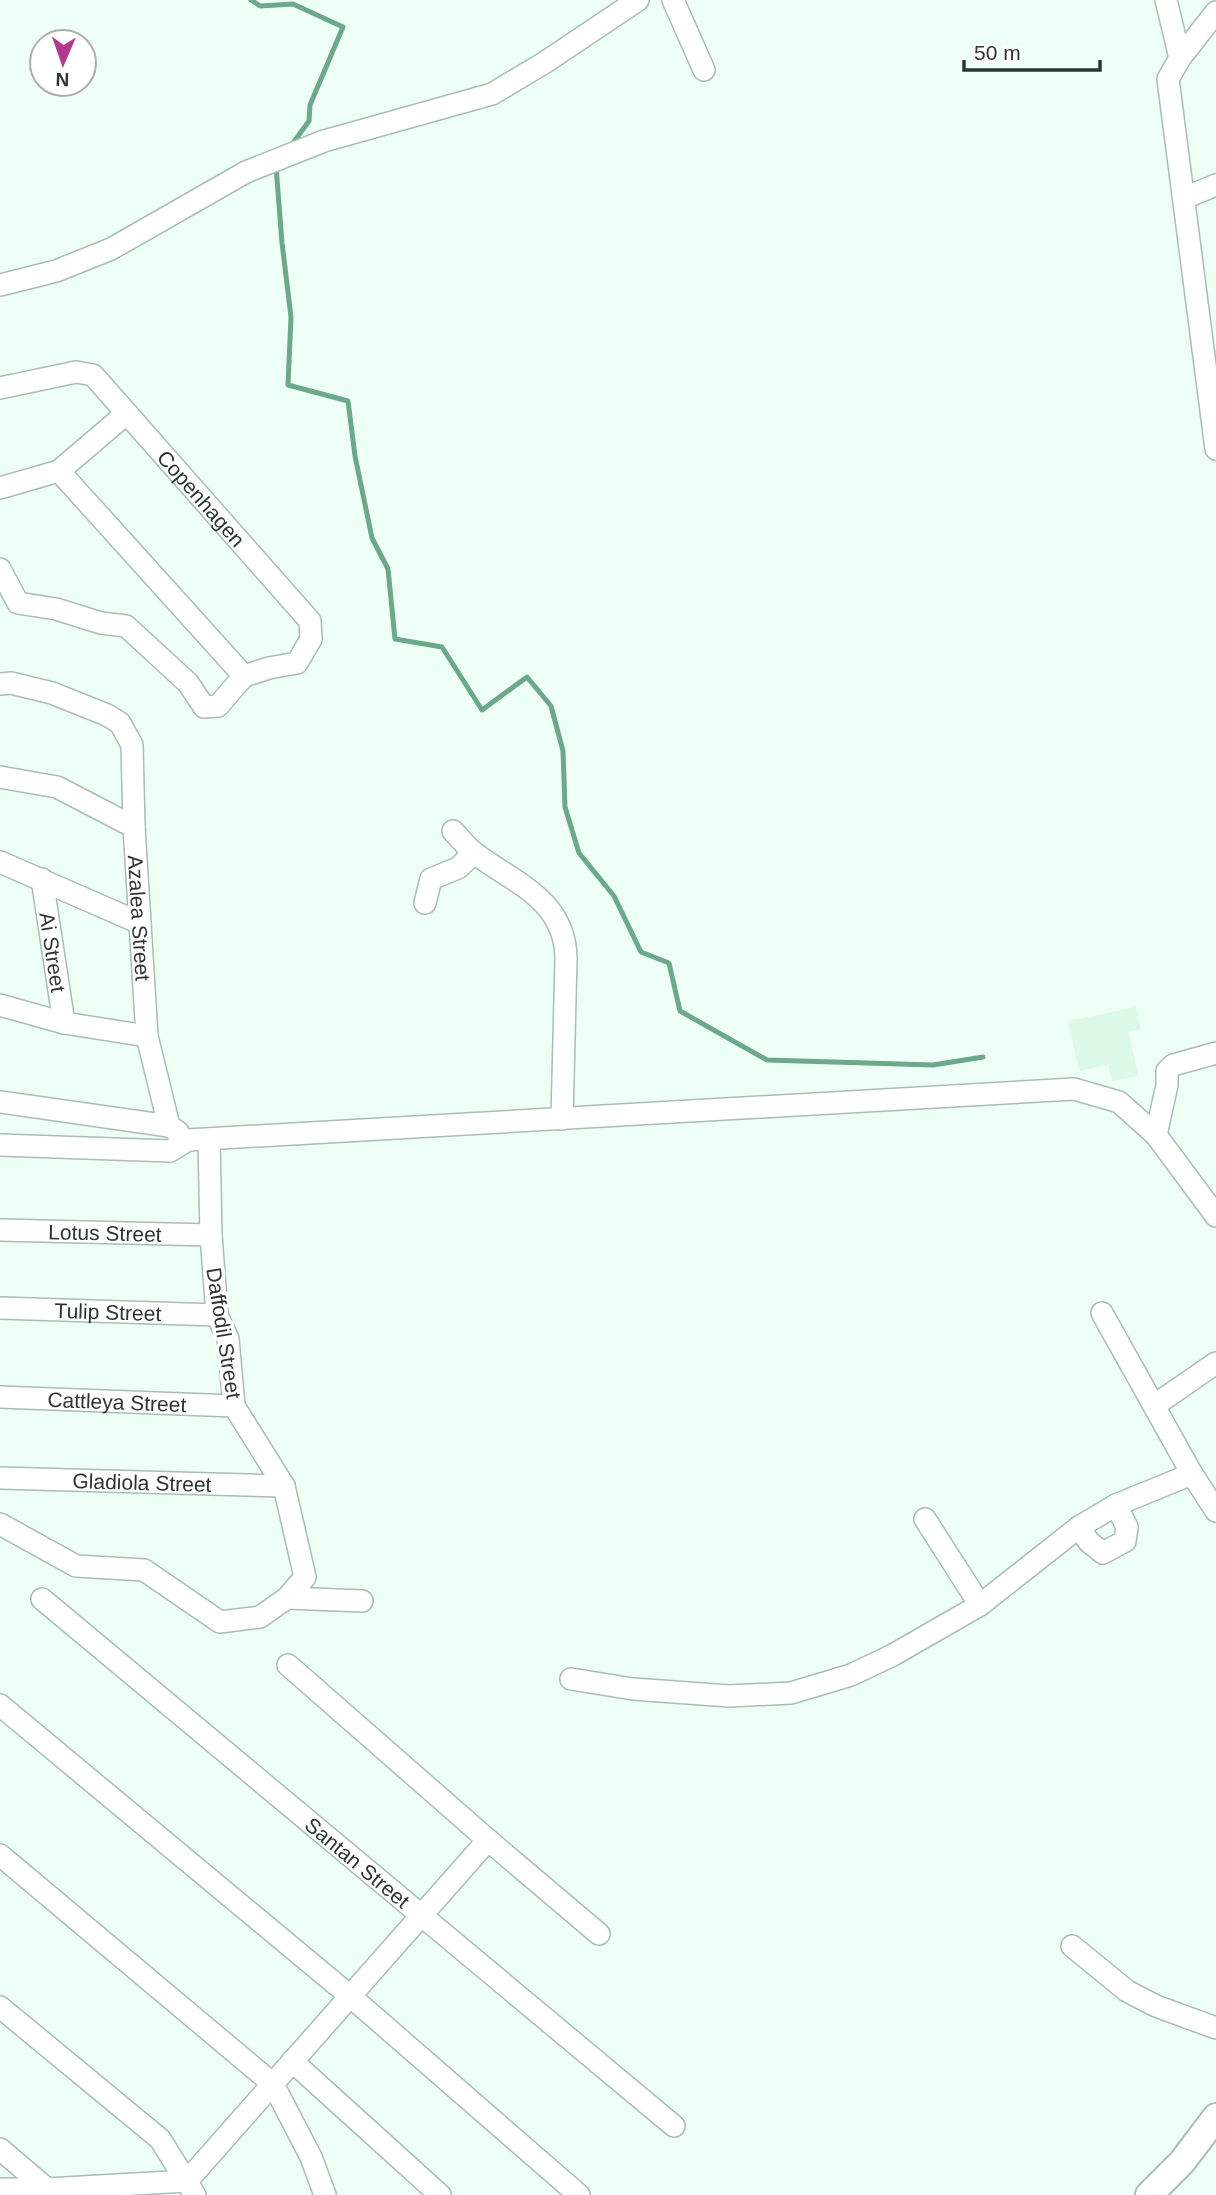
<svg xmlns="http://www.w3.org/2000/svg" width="1216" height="2195" font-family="Helvetica,sans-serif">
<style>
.built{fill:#dcf9e8}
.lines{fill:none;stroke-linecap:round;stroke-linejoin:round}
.stream{stroke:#6ba98a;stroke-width:5}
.minor-casing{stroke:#aabdb2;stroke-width:24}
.major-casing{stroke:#aabdb2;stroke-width:30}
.minor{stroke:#fff;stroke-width:21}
.major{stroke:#fff;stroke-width:26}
.labels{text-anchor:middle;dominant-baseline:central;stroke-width:7;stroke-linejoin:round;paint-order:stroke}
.street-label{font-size:21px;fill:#2d3531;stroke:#fff}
</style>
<rect width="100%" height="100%" fill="#eefff5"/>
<path class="built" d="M1136 1007 1141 1029 1129 1032 1138 1076 1112 1081 1108 1065 1079 1071 1068 1021Z"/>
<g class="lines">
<path class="stream" d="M251 0 260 6 293 4 343 27 310 105 309 121 290 147
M276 166 282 243 291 317 288 385 348 401 355 456 372 538 388 569 395 639 442 647 482 710 527 677 551 706 563 751 565 807 579 853 614 896 641 952 669 963 680 1011 767 1060 933 1065 983 1057"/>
<g class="minor-casing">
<g id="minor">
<path d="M673 0 704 70"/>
<path d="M1166 0 1180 58"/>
<path d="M1216 12 1180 58 1168 79 1216 449"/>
<path d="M1184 198 1216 185"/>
<path d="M0 285 56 271 111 249 246 172 324 141 492 94 544 63 638 0"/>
<path id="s1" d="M0 388 76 372 93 375 310 621 311 639 297 663 269 668 244 676 218 706 204 707 188 683 126 626 101 623 56 609 18 603 0 569"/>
<path d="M59 471 244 676"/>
<path d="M0 488 59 471 127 413"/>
<path id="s2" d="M0 684 11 683 52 693 107 715 120 723 132 745 134 827 147 1036 169 1126"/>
<path d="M0 777 57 787 134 827"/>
<path d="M453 831C461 839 468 849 477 855 517 884 565 901 566 958L562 1119"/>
<path d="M0 862 140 923"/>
<path id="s3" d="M42 879 64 1023"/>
<path d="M425 903 431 879 458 868 474 853"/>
<path d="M0 1005 64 1023 147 1036"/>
<path d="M0 1102 169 1126 178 1132"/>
<path d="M1156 1135 1167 1085V1071L1173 1065 1216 1053"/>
<path d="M188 1140 1074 1089 1119 1102 1156 1135 1216 1216"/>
<path d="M0 1145 170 1151 188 1140"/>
<path id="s4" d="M0 1230 211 1235"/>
<path id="s5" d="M0 1308 217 1315"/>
<path d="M1102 1313 1192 1474"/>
<path id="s6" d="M0 1397 234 1406"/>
<path d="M1155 1405 1216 1363"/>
<path id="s7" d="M0 1478 284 1486"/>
<path d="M925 1519 980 1605"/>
<path d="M0 1524 76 1566 144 1570 220 1622 260 1617 287 1598 305 1577 284 1486 234 1406 228 1339 217 1315 211 1235 209 1139"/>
<path d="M1079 1527 1089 1542 1103 1553 1125 1541 1127 1527 1116 1505"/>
<path d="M287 1598 362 1601"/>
<path id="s8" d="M42 1599 674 2126"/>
<path d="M288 1665 488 1840 599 1934"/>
<path d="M571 1679 633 1689 729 1696 791 1693 851 1675 893 1655 980 1605 1079 1527 1116 1505 1192 1474 1216 1511"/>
<path d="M0 1705 350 1996 579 2195"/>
<path d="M0 1855 273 2084 311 2157 325 2195"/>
<path d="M1072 1946 1127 1991 1156 2006 1216 2028"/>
<path d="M0 2007 160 2139 195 2195"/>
<path d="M292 2061 440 2195"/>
<path d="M0 2149 47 2189"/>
<path d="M0 2189H47L187 2181 488 1840"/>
</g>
</g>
<g class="major-casing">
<path id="major" d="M1149 2195 1182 2162 1216 2117"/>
</g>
<use href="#minor" class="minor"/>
<use href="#major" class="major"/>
</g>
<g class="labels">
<g class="street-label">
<text stroke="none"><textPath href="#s1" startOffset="259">Copenhagen</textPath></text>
<text stroke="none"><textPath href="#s2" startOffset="326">Azalea Street</textPath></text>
<text stroke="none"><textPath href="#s3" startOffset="74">Ai Street</textPath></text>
<text stroke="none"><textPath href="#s4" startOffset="105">Lotus Street</textPath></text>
<text stroke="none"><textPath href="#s5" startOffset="108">Tulip Street</textPath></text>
<text transform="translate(224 1333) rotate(81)">Daffodil Street</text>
<text stroke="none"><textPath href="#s6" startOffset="117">Cattleya Street</textPath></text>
<text stroke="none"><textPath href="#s7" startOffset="142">Gladiola Street</textPath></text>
<text stroke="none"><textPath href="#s8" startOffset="411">Santan Street</textPath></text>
</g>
</g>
<g transform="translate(63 63) rotate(182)"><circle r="33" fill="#ffffff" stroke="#abaead" stroke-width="2"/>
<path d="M0-5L12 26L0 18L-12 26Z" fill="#b13a8f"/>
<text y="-10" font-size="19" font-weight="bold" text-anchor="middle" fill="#2d3531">N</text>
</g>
<path d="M964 60v10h136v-10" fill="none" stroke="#2d3531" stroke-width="3.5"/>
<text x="974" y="60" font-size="21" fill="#2d3531" stroke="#ffffff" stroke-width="5" paint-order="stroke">50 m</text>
</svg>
